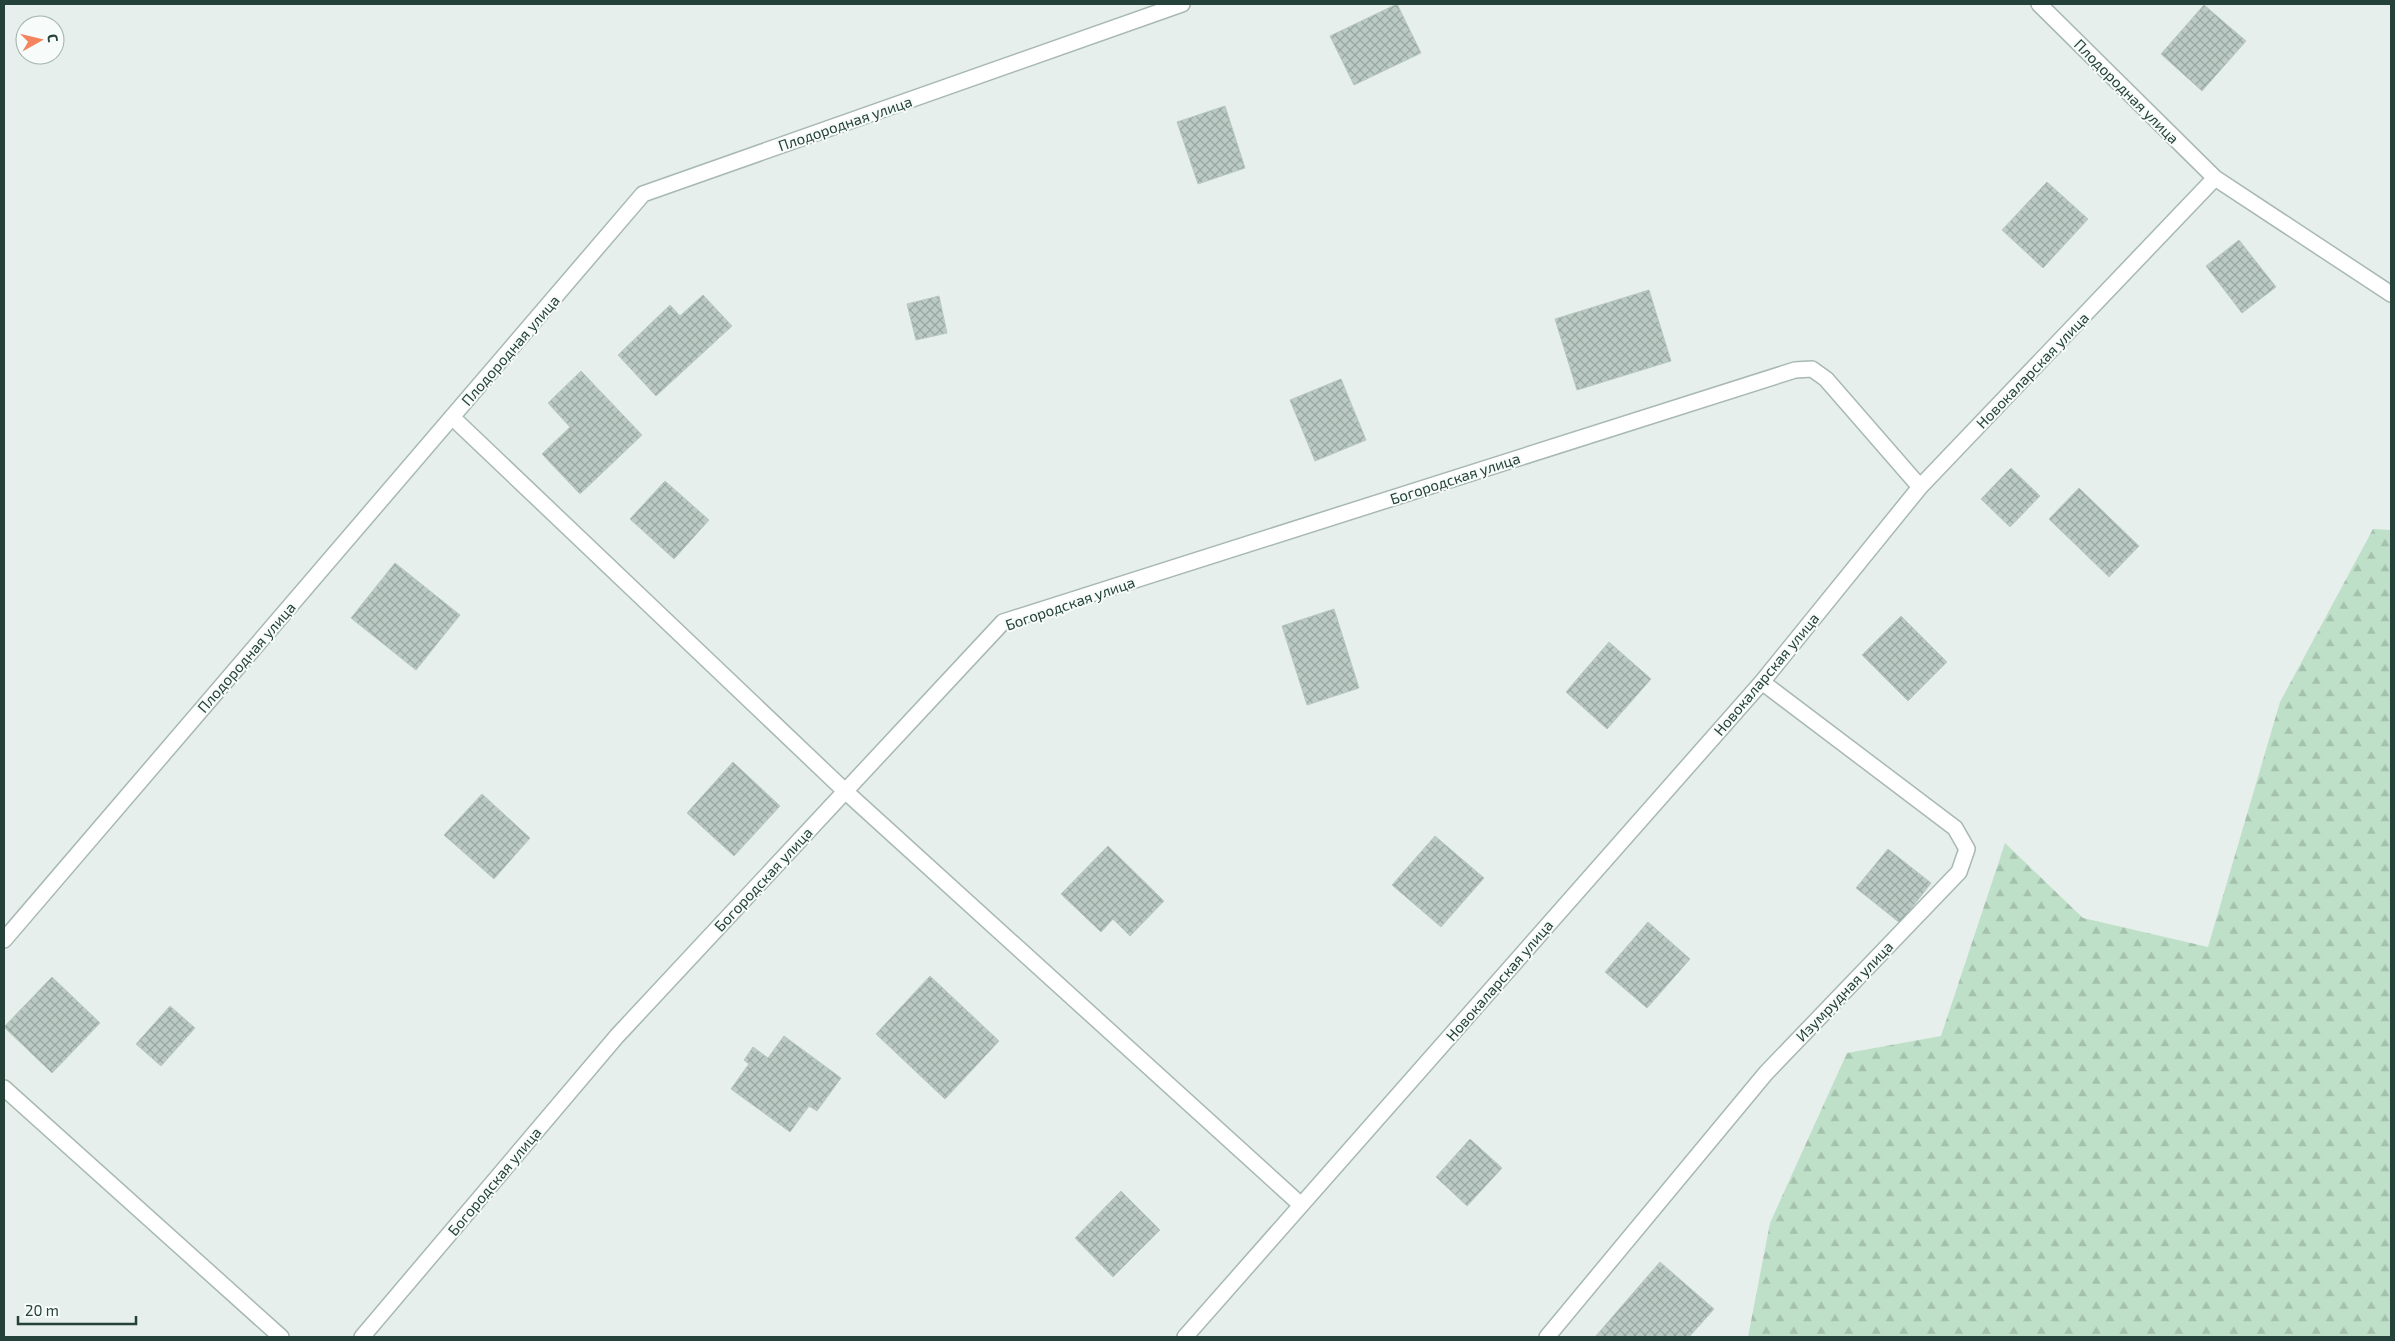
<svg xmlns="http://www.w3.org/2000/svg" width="2395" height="1341" font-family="'Exo 2',sans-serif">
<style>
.forest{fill:url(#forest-firs)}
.building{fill:url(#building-cross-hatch);stroke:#b8c9c2}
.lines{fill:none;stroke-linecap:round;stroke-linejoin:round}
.service-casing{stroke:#a8b8b2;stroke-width:18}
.minor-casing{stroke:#a8b8b2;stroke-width:18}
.service{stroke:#fff;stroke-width:15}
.minor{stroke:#fff;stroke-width:15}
.labels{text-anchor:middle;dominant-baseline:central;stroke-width:4;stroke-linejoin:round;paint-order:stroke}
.street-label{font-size:15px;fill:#24423a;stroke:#f7fbf9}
</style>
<defs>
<pattern id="forest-firs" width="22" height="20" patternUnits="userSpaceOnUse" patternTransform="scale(1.25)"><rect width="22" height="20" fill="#bfe0c8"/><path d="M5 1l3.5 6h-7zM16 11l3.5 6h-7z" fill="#a4c1ad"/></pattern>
<pattern id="building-cross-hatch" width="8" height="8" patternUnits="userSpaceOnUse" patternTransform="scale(1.25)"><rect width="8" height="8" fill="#bbcac4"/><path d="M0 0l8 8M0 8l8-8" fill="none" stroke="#98a6a0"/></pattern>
</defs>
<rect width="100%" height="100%" fill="#e6efeb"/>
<path class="forest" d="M2373 529 2391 530V1337H1748L1770 1223 1847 1053 1941 1036 2005 843 2083 918 2208 947 2280 702Z"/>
<path class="building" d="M1397 4 1421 53 1354 85 1330 36Z
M2204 5 2246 41 2202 91 2161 54Z
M1225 106 1245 168 1198 184 1177 122Z
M2047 182 2088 219 2043 268 2002 230Z
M2239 240 2276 287 2242 313 2206 266Z
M1649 290 1671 361 1577 390 1555 319Z
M703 295 732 326 656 396 618 355 670 305 680 316Z
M939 296 947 333 916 340 907 304Z
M581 371 642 435 580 494 542 454 570 427 548 403Z
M1341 379 1366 440 1315 461 1290 400Z
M2011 468 2040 496 2010 527 1981 499Z
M665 481 709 520 674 559 630 519Z
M2079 488 2139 546 2109 577 2049 519Z
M395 563 460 615 416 670 351 618Z
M1334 609 1359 688 1307 705 1282 626Z
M1901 616 1947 662 1908 701 1862 655Z
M1609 642 1651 679 1607 729 1566 692Z
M733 762 780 806 734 856 687 813Z
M482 794 530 838 494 879 444 835Z
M1435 836 1484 878 1441 927 1392 885Z
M1108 846 1164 901 1130 936 1113 919 1101 932 1061 894Z
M1888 849 1931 883 1900 923 1856 888Z
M1648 922 1690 959 1647 1008 1605 972Z
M930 976 999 1041 945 1099 876 1034Z
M52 977 100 1023 52 1073 4 1027Z
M170 1006 195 1028 161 1066 136 1044Z
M784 1036 841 1078 817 1111 809 1106 790 1132 731 1089 749 1064 744 1060 753 1047 768 1058Z
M1470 1139 1502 1168 1467 1206 1436 1177Z
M1121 1191 1160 1230 1113 1277 1075 1238Z
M1660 1262 1714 1309 1689 1337H1595Z"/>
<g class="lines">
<g class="service-casing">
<path id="service" d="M452 417 845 791 1301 1205
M4 1088 281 1337"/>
</g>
<g class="minor-casing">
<path id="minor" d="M2039 4 2215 178
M4 940 643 194 1182 4
M362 1337 617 1036 1003 622 1795 370 1812 369 1826 379 1920 487
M1185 1337 1762 682 1920 487 2215 178 2391 294
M1547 1337 1766 1073 1959 872 1967 849 1955 828 1762 682"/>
</g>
<use href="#service" class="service"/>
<use href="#minor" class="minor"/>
</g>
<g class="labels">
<g class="street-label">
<text transform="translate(2127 91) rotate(45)">Плодородная улица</text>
<text transform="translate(845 123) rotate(-19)">Плодородная улица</text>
<text transform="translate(510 350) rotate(-49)">Плодородная улица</text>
<text transform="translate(2032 370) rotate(-46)">Новокаларская улица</text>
<text transform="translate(1455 478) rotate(-18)">Богородская улица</text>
<text transform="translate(1070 603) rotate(-19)">Богородская улица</text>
<text transform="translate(246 657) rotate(-49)">Плодородная улица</text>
<text transform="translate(1766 674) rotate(-50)">Новокаларская улица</text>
<text transform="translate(763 879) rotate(-47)">Богородская улица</text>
<text transform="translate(1499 980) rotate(-49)">Новокаларская улица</text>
<text transform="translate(1844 991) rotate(-46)">Изумрудная улица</text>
<text transform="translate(494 1181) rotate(-50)">Богородская улица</text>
</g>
</g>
<rect width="2395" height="1341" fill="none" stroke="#24423a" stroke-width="10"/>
<g transform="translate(40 40) rotate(82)"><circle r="24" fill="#f7fbf9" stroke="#a3b1ad"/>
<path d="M0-4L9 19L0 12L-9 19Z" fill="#f4845f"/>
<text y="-8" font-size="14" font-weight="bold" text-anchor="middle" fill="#24423a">С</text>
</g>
<path d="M18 1316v8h118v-8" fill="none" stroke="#24423a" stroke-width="2.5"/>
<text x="25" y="1316" font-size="15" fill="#24423a" stroke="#f7fbf9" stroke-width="4" paint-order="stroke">20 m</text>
</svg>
